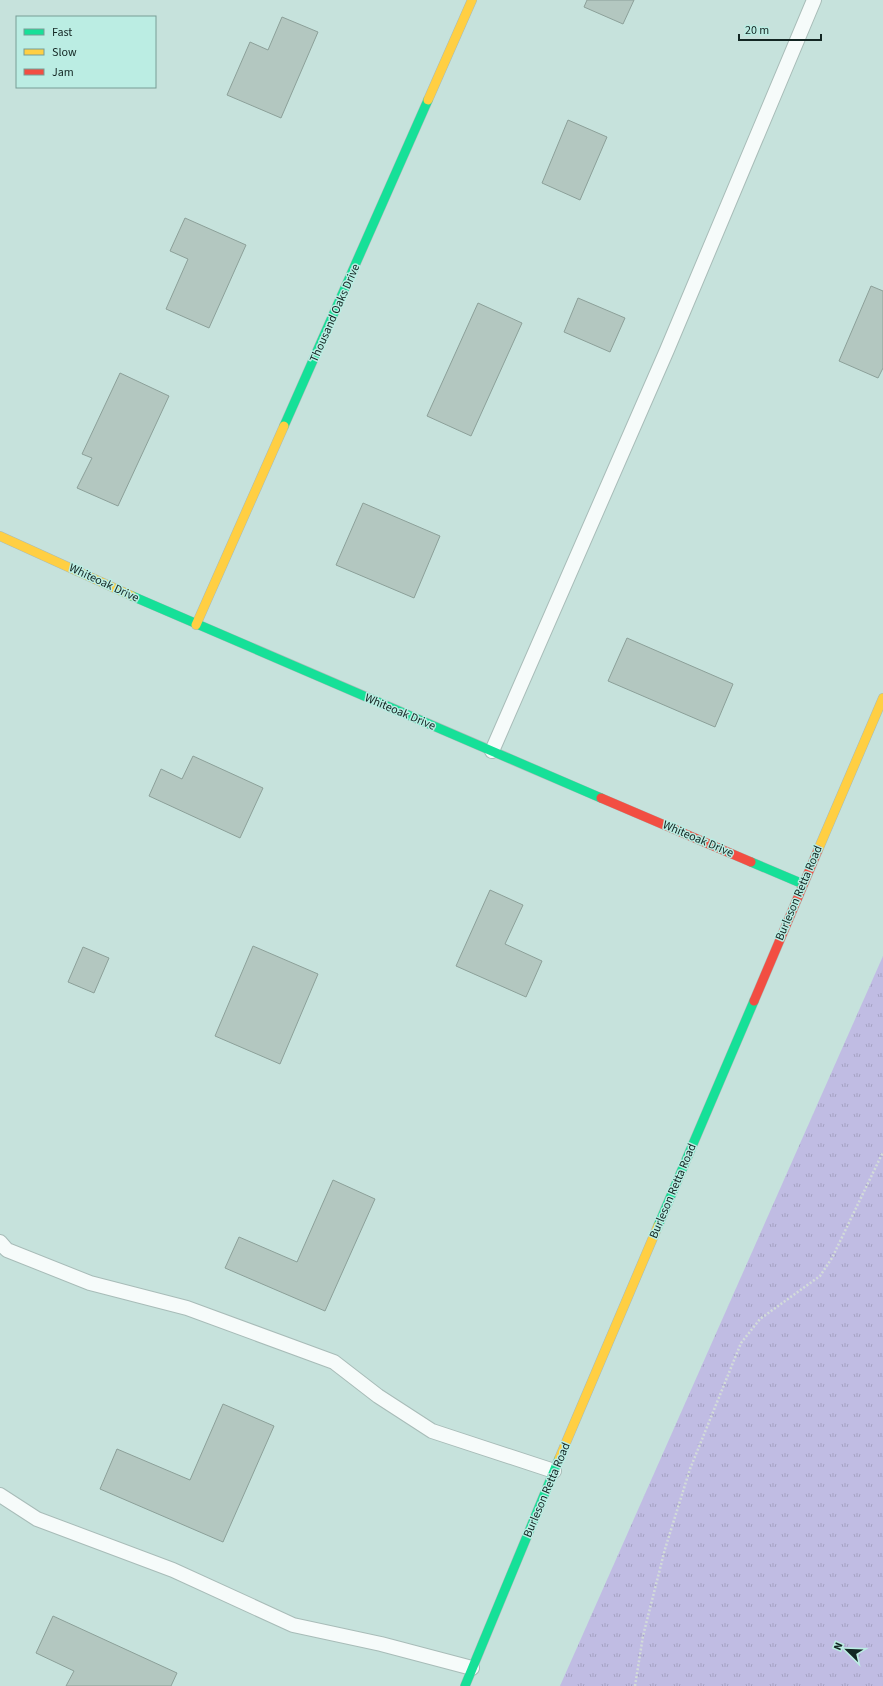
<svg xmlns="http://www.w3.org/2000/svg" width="883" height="1686" font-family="'Source Sans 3',sans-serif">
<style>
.grass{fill:url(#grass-tufts)}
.building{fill:#b3c7c0;stroke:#8ca099}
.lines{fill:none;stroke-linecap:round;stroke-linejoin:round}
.lane-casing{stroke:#a8bcb8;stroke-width:16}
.fast-casing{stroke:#a8bcb8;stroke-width:10}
.slow-casing{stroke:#a8bcb8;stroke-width:10}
.jam-casing{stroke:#a8bcb8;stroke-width:10}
.path{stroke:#d2dbd9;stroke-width:2.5;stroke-dasharray:2 2;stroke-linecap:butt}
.lane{stroke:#f6fbfa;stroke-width:14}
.fast{stroke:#16e098;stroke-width:9}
.slow{stroke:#ffcf43;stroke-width:9}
.jam{stroke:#f24e42;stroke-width:9}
.labels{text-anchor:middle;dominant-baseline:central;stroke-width:3;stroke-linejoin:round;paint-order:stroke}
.street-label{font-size:12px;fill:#132623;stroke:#bbede3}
</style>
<defs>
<pattern id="grass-tufts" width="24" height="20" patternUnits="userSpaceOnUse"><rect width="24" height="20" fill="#c0bce3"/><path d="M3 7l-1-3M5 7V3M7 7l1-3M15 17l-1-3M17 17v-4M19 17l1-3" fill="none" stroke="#a4a1c2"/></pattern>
</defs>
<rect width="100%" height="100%" fill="#c6e2dc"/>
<path class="grass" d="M883 956V1686H560Z"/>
<path class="building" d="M587 0H634L623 24 584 7Z
M282 17 318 32 281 118 227 95 250 42 268 50Z
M568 120 607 137 580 200 542 183Z
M185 218 246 245 209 328 166 309 188 259 170 251Z
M871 286 883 291V368L878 378 839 361Z
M578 298 625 318 610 352 564 332Z
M478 303 522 323 471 436 427 416Z
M120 373 169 396 118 506 77 488 92 458 82 454Z
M363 503 440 536 414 598 336 565Z
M627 638 733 684 715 727 608 681Z
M193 756 263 788 240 838 149 796 161 769 182 779Z
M490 890 523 905 505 944 542 961 526 997 456 966Z
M253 946 318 974 280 1064 215 1036Z
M83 947 109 958 94 993 68 982Z
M333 1180 375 1199 325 1311 225 1268 239 1237 297 1262Z
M223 1404 274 1426 223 1542 100 1489 117 1449 190 1480Z
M53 1616 177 1673 171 1686H66L74 1671 36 1653Z"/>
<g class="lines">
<g class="lane-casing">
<path id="lane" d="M492 751 667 350 814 0
M0 1242 7 1250 90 1283 187 1308 334 1362 378 1396 432 1431 554 1471
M0 1495 37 1519 173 1570 293 1625 381 1644 472 1668"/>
</g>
<g class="fast-casing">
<path id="fast" d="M284 426 428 100
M132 596 601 798
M751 862 803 884
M658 1226 754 1001
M465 1686 559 1459"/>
</g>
<g class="slow-casing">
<path id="slow" d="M428 100 472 0
M0 536 132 596
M196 625 284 426
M818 850 883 698
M559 1459 658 1226"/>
</g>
<g class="jam-casing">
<path id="jam" d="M601 798 751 862
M754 1001 818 850"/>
</g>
<path class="path" d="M635 1686 643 1636 665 1549 690 1469 741 1343 760 1319 820 1276 832 1258 883 1152"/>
<use href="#lane" class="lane"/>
<use href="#fast" class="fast"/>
<use href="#slow" class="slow"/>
<use href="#jam" class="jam"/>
</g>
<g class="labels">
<g class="street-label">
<text transform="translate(335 313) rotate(-66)">Thousand Oaks Drive</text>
<text transform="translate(104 583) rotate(25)">Whiteoak Drive</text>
<text transform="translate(400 712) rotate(23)">Whiteoak Drive</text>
<text transform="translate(698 839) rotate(23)">Whiteoak Drive</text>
<text transform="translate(799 893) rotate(-67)">Burleson Retta Road</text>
<text transform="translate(673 1191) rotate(-67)">Burleson Retta Road</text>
<text transform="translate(547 1490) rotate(-67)">Burleson Retta Road</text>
</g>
</g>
<rect x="16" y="16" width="140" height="72" fill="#bbede3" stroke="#789d96"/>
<rect x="24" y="29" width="20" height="6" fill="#16e098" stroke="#789d96"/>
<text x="52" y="36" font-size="12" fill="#132623">Fast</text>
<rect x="24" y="49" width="20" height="6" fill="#ffcf43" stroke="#789d96"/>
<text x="52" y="56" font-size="12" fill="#132623">Slow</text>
<rect x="24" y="69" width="20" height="6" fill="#f24e42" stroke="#789d96"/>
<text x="52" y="76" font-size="12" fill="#132623">Jam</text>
<g transform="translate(847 1650) rotate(293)" stroke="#bbede3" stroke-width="3" paint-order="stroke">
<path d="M0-3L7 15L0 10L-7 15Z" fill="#132623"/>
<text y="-6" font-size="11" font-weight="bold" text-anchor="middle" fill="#132623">N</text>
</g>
<path d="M739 34v6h82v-6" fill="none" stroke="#132623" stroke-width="2"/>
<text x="745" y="34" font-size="12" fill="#132623" stroke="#bbede3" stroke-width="3" paint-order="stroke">20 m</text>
</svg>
